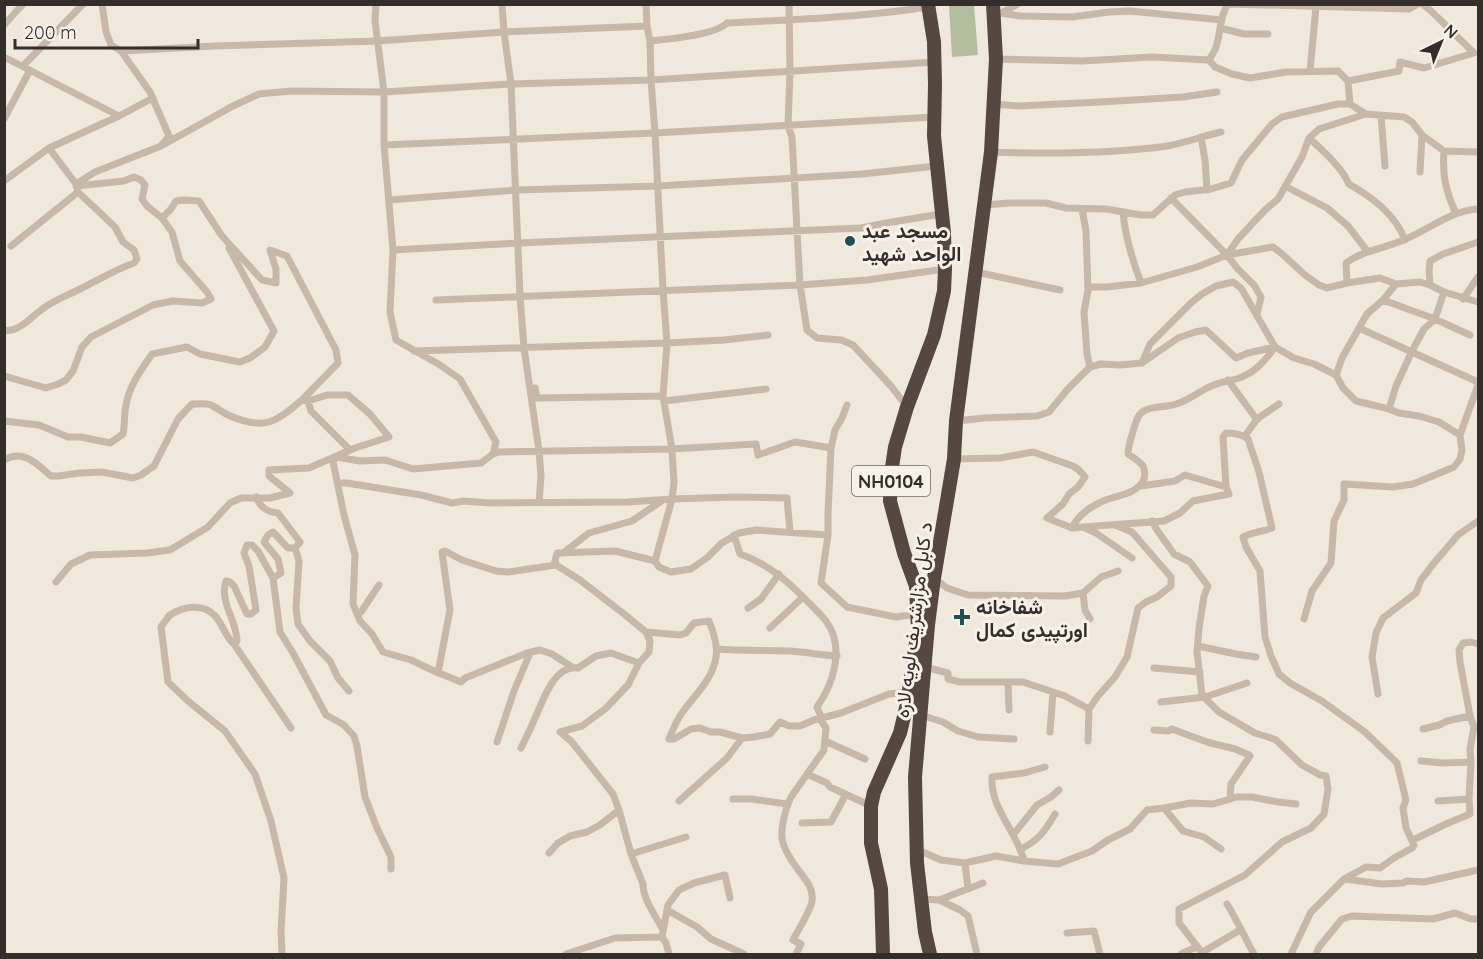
<svg xmlns="http://www.w3.org/2000/svg" width="1483" height="959" font-family="Quicksand,Vazirmatn,sans-serif">
<style>
.green{fill:#b3be9e}
.lines{fill:none;stroke-linecap:round;stroke-linejoin:round}
.street{stroke:#c7b8aa;stroke-width:7}
.highway{stroke:#564740;stroke-width:14}
.poi-dot{fill:#215054;stroke:#f8f1e9;stroke-width:2}
.labels{text-anchor:middle;dominant-baseline:central;stroke-width:6;stroke-linejoin:round;paint-order:stroke}
.shield{fill:#f8f1e9;stroke:#706863;stroke-width:1.5}
.shield-label{font-size:18px;font-weight:bold;fill:#352d29}
.poi-label{font-size:20px;font-weight:bold;fill:#352d29;stroke:#f8f1e9;text-anchor:start}
.street-label{font-size:20px;fill:#352d29;stroke:#f8f1e9}
</style>
<rect width="100%" height="100%" fill="#f0e7dd"/>
<path class="green" d="M949 5H974L978 55 952 57Z"/>
<g class="lines">
<path class="street" d="M376 4 375 21 384 92V145L393 250 390 312 396 340 440 365 460 379 496 442 493 454
M502 4 504 32 511 84 520 296 524 348 539 451 541 476 539 503
M646 4 647 26 650 41 651 80 655 133 663 290 667 343 663 396 672 449 674 483 672 499 655 561
M789 4 790 72 788 126 792 137 800 285 807 330 817 338 841 340 853 345 891 386 907 407
M1230 4 1409 9 1418 4
M1001 13 1018 4
M994 16 1001 13 1020 16 1072 17 1109 12 1130 11 1222 20
M4 25 23 4
M1220 28 1244 34H1268
M650 41C668 39 716 35 727 23 794 20 862 17 928 7
M121 51 215 46 377 41 504 32 647 26
M4 57 119 116
M996 59 1082 61 1152 57 1209 60 1215 67 1232 74 1250 78 1286 72 1338 71 1348 81 1399 71 1400 62 1424 68 1474 53 1430 10 1422 4
M1209 60C1211 56 1215 51 1216 47 1221 33 1219 17 1228 4
M23 66 83 4
M1310 71 1316 7
M1348 81 1350 104
M993 104 1019 106 1100 102 1183 97 1217 92
M1381 116 1385 166
M4 119 30 70
M1201 137 1205 160 1207 190
M1309 138C1321 149 1335 161 1344 175 1346 178 1347 181 1349 184 1373 198 1395 214 1405 240
M384 145 655 133 934 117
M161 146 233 106 259 94 291 91 384 92 511 84 651 80 935 62
M49 148 119 116 153 98
M1444 151C1442 176 1446 191 1456 214
M991 152C1049 154 1110 154 1167 146 1185 143 1203 136 1221 132
M1420 172 1422 135
M4 181 49 148 76 184 78 192 11 246
M76 184 95 172 161 146 169 136 150 92 121 51 111 45 106 32 102 4
M1285 186 1327 208 1348 226 1368 252
M1171 198 1226 254 1237 268 1254 285 1261 297 1257 314
M389 200 516 190 658 186 862 174 936 166
M985 205 1009 203H1046L1066 208 1106 209 1141 215H1153L1175 195 1185 192 1211 189 1231 183 1242 160 1272 124 1282 117 1338 104H1350L1366 114 1404 117 1412 122 1422 135 1444 151 1478 152
M1082 209 1086 231 1088 290 1084 312 1087 354 1090 367
M1123 212C1125 237 1132 259 1141 283
M393 250 519 243 861 228 886 223 941 214
M1227 255 1238 239 1265 210 1278 199 1302 157 1309 138 1319 129 1366 114
M976 272 1060 290
M1347 283 1346 263C1364 250 1386 248 1406 239 1429 229 1453 210 1478 209
M1430 285 1429 271 1430 261 1443 254 1478 242
M1088 287H1107L1141 283 1197 267 1227 255 1273 247 1281 253 1305 275 1319 285 1327 288 1347 283 1380 278 1396 284 1420 282 1430 285 1444 292 1478 302
M1463 299 1478 277
M436 300 800 285 867 280 945 269
M1383 300 1435 319 1470 335
M1359 328 1478 382
M4 330C18 333 30 318 41 310 54 300 64 297 78 290 97 281 114 270 134 263L137 259 134 250 123 242 115 227 78 192
M414 351 667 343 724 340 768 335
M1142 363 1150 344 1191 303 1202 294 1216 286 1233 282 1241 288 1275 347 1294 358 1314 364 1336 375 1343 388 1356 401 1389 409 1399 413 1419 416 1439 422 1460 435
M1336 375 1342 358 1367 314 1383 300 1396 284
M4 376 46 388 58 384 66 380 73 371 82 347 91 337 153 305 173 301 202 303 211 299 207 292 180 261 172 232 162 218
M1228 380 1257 420
M535 388 537 398 663 396
M308 401 311 411 350 450
M664 401 766 389
M847 405 842 418 835 430 831 448 828 514V535L821 583 847 607 896 617 917 614
M1389 409 1396 386 1412 351 1424 329 1435 319 1444 292
M4 421 39 425 68 437H81L110 443 123 434C125 425 124 415 126 405 129 386 141 370 152 354L187 347 200 354 240 362 250 358 265 347 274 331 229 248
M956 421 984 418 1037 416 1049 412 1067 390 1090 367 1101 364 1120 365 1142 363 1178 338 1195 332 1206 330 1236 358 1248 353 1275 347
M1245 436 1257 419 1279 404
M954 459 1000 458 1033 452 1073 466 1079 470 1085 477 1078 487 1069 494 1063 504 1047 518 1072 528 1083 527 1164 521 1180 513 1193 501 1229 494 1226 487 1223 437 1226 433C1234 433 1242 434 1248 439L1259 472 1272 528C1262 532 1252 532 1243 537L1246 547 1260 571 1265 637 1271 656 1279 674 1290 683 1322 701 1365 732 1397 763 1406 800 1403 808 1406 828 1414 845 1412 848 1394 858 1380 868 1366 867 1344 879 1311 912 1291 954
M4 460C23 448 38 465 51 476H58L80 473 102 472 133 478 141 475 154 466 178 419 192 404C198 404 206 403 211 405 217 408 222 412 228 415 264 431 275 423 303 399
M338 483H347L421 495 452 503 464 501 489 503 628 502 672 499 736 497 787 498 790 532
M1141 486 1175 481 1185 475 1226 487
M256 497C261 508 267 512 278 513L300 542 295 548H288L273 532 268 535 264 542 278 559 281 573 273 578 258 551 252 545H247L244 553 249 566 256 610 251 614H247L234 586 230 582 226 581C219 602 237 621 237 641L234 644C225 637 223 624 215 616 204 603 184 606 170 615 167 618 164 623 161 627L168 682 188 701 225 731 255 774 271 821 284 878 281 931 282 954
M1152 521 1157 530 1174 554 1190 562 1208 586 1204 596 1199 628 1197 652 1202 695 1219 712 1255 733 1268 737 1276 740 1302 765 1320 775 1326 776 1328 789 1324 814 1311 828 1282 842 1245 875 1179 909V923L1203 954
M1072 528C1077 517 1089 508 1099 503 1113 495 1137 496 1144 479 1145 475 1145 470 1143 466 1139 461 1133 457 1128 454 1128 446 1136 419 1140 414 1149 405 1165 408 1176 404 1190 400 1200 390 1214 385 1221 382 1229 381 1236 379 1254 374 1265 361 1275 347
M1085 528 1096 533 1132 558
M734 535 740 554C764 562 783 577 800 594 809 603 819 612 826 621 845 647 834 683 817 707L822 719
M295 548 299 561 296 608 298 624 310 641 330 661 338 678 349 691
M563 553 589 533 632 521 663 500
M273 578 280 632 293 653 326 715 344 725 354 736 357 746 365 797 377 828 391 857V869
M934 578 947 588 968 595 1065 596 1083 593 1101 577 1118 571
M56 582 71 564 90 555 147 553 170 550 208 527 230 503 241 498H270L290 493 269 476V470L309 468 355 448 389 437 370 414 348 395H327L308 401 303 399 338 363 336 350 287 256 270 250 276 269V283L262 280 222 236 199 201 184 200 176 201 171 209 162 218 147 206 142 199 145 185 141 180 134 177 124 181 76 186
M1083 593 1085 610 1090 619
M748 608 761 599 779 574
M357 613 361 612 379 585
M1304 619 1312 591 1331 563 1334 521 1344 500V484L1393 487 1413 484 1454 467 1460 459 1462 450 1460 435 1478 385
M770 628 803 597
M646 632 680 635 686 633 694 623 709 621C714 634 719 648 715 662 710 682 693 697 682 713 676 721 673 730 669 739
M234 644 291 728
M1198 646 1236 654 1256 657
M717 649C741 651 764 650 789 651 805 652 821 655 837 656
M572 667 552 654 540 650 527 653 465 678 461 682 434 671 411 660 383 652 372 634 360 621 353 604 355 555 344 515 333 462 336 457 360 461 385 460 413 469 481 463 493 454 499 452 672 449 756 444 758 455 795 442 831 448
M925 667 948 673V679L960 682H1023L1065 696 1089 709
M1154 668 1200 672
M438 673 450 610 442 552 445 551 462 560 496 571 508 572 556 565
M1008 682 1009 710
M1378 694 1372 657 1376 633 1383 618 1416 593 1421 580 1434 563 1458 535 1478 521
M1161 702 1205 697 1247 683
M921 715 943 722 958 731 978 737 1014 739
M1423 729 1439 725 1447 721 1470 716
M1154 730 1168 731 1172 729 1207 742 1235 749 1249 755 1250 756 1231 784 1230 799
M1050 732 1053 692
M669 739H674L691 729 700 728 711 732H720L742 738 754 737 770 734 780 722 789 726H800L814 720 841 713 889 694 909 692
M825 741 865 759
M1088 741 1089 709 1098 696 1115 677 1127 657 1138 608 1146 602 1157 597 1171 586V577L1132 532 1115 525
M497 742 514 691 530 653
M521 748C526 738 531 728 535 718 543 701 554 664 578 668L596 656 611 653 639 663
M1421 761 1444 763 1471 762
M807 774 827 783 830 787 871 806
M733 799H751L787 804
M679 801 727 758 742 738
M1438 801 1469 799
M1164 808 1183 831 1204 837 1221 849
M619 810 631 854 643 884C643 900 656 916 663 930
M802 823 831 822 846 794
M1013 835 1037 805 1051 797 1059 790
M1413 840 1446 824 1470 814 1469 799 1471 762 1470 749 1474 727 1470 716 1460 662 1459 650 1463 643 1471 642 1478 644
M916 849 941 860 965 863 996 856 1024 861 1058 864 1092 851 1108 840 1130 829 1147 810 1164 808 1191 803 1213 804 1237 797H1252L1278 802 1296 804
M1021 849C1039 840 1045 831 1055 814
M549 853 558 843 570 836 587 832 600 825 619 810 613 794 571 741 560 732 582 726 605 709 628 685 639 663 649 652 650 641 646 632 624 614 580 580 556 565 555 561 557 553 615 551 655 561 659 567 671 572 691 569 708 557 722 543 739 533 756 530 828 535
M631 854 686 837
M1024 861C1017 832 990 808 992 777L1024 773 1045 767
M965 863 968 889
M1345 879 1382 884 1403 883 1407 881 1424 882 1478 870
M922 899 939 900 983 883
M939 900 960 910 968 916 977 954
M1227 904C1237 920 1245 938 1254 954
M667 910 697 927 711 939 744 954
M1067 933 1094 931 1100 954
M1201 953 1240 930
M566 954 615 938 662 937
M669 954 666 943 662 937 668 905 679 890 694 883 725 875 730 898
M796 954 801 944 793 940C798 930 811 910 812 901 814 889 806 880 799 871 793 863 786 853 783 843 779 831 786 807 791 797L824 750 826 728 820 719
M1181 954 1196 947
M1316 954 1319 947 1342 919 1352 916 1433 919 1455 913 1471 919H1478"/>
<path class="highway" d="M883 954 881 889 871 843V806L874 792 900 733 907 704 918 629 916 586 904 553 890 501 891 474 895 447 907 407 934 335 944 291 945 269 944 233 934 136 935 84 934 42 928 4
M930 954 925 932 917 863 915 777 928 625 934 578 954 459 956 421 991 152 996 59 993 4"/>
</g>
<g class="poi-dot">
<circle cx="850" cy="241" r="6"/>
<path d="M959 608h6v6h6v6h-6v6h-6v-6h-6v-6h6z"/>
</g>
<g class="labels">
<rect class="shield" x="852" y="466" width="78" height="30" rx="4.5"/>
<g class="shield-label">
<text x="891" y="481">NH0104</text>
</g>
<g class="poi-label">
<text x="862" y="230">مسجد عبد<tspan x="862" dy="23">الواحد شهید</tspan></text>
<text x="976" y="606">شفاخانه<tspan x="976" dy="23">اورتپیدی کمال</tspan></text>
</g>
<g class="street-label">
<text transform="translate(913 620) rotate(-83)">د کابل مزارشریف لویه لاره</text>
</g>
</g>
<rect width="1483" height="959" fill="none" stroke="#352d29" stroke-width="12"/>
<g transform="translate(1441 42) rotate(43)" stroke="#f8f1e9" stroke-width="4.5" paint-order="stroke">
<path d="M0-4.5L10 22L0 15L-10 22Z" fill="#352d29"/>
<text y="-9" font-size="16" font-weight="bold" text-anchor="middle" fill="#352d29">N</text>
</g>
<path d="M15 39v9h183v-9" fill="none" stroke="#352d29" stroke-width="3"/>
<text x="24" y="39" font-size="18" fill="#352d29" stroke="#f8f1e9" stroke-width="4.5" paint-order="stroke">200 m</text>
</svg>
